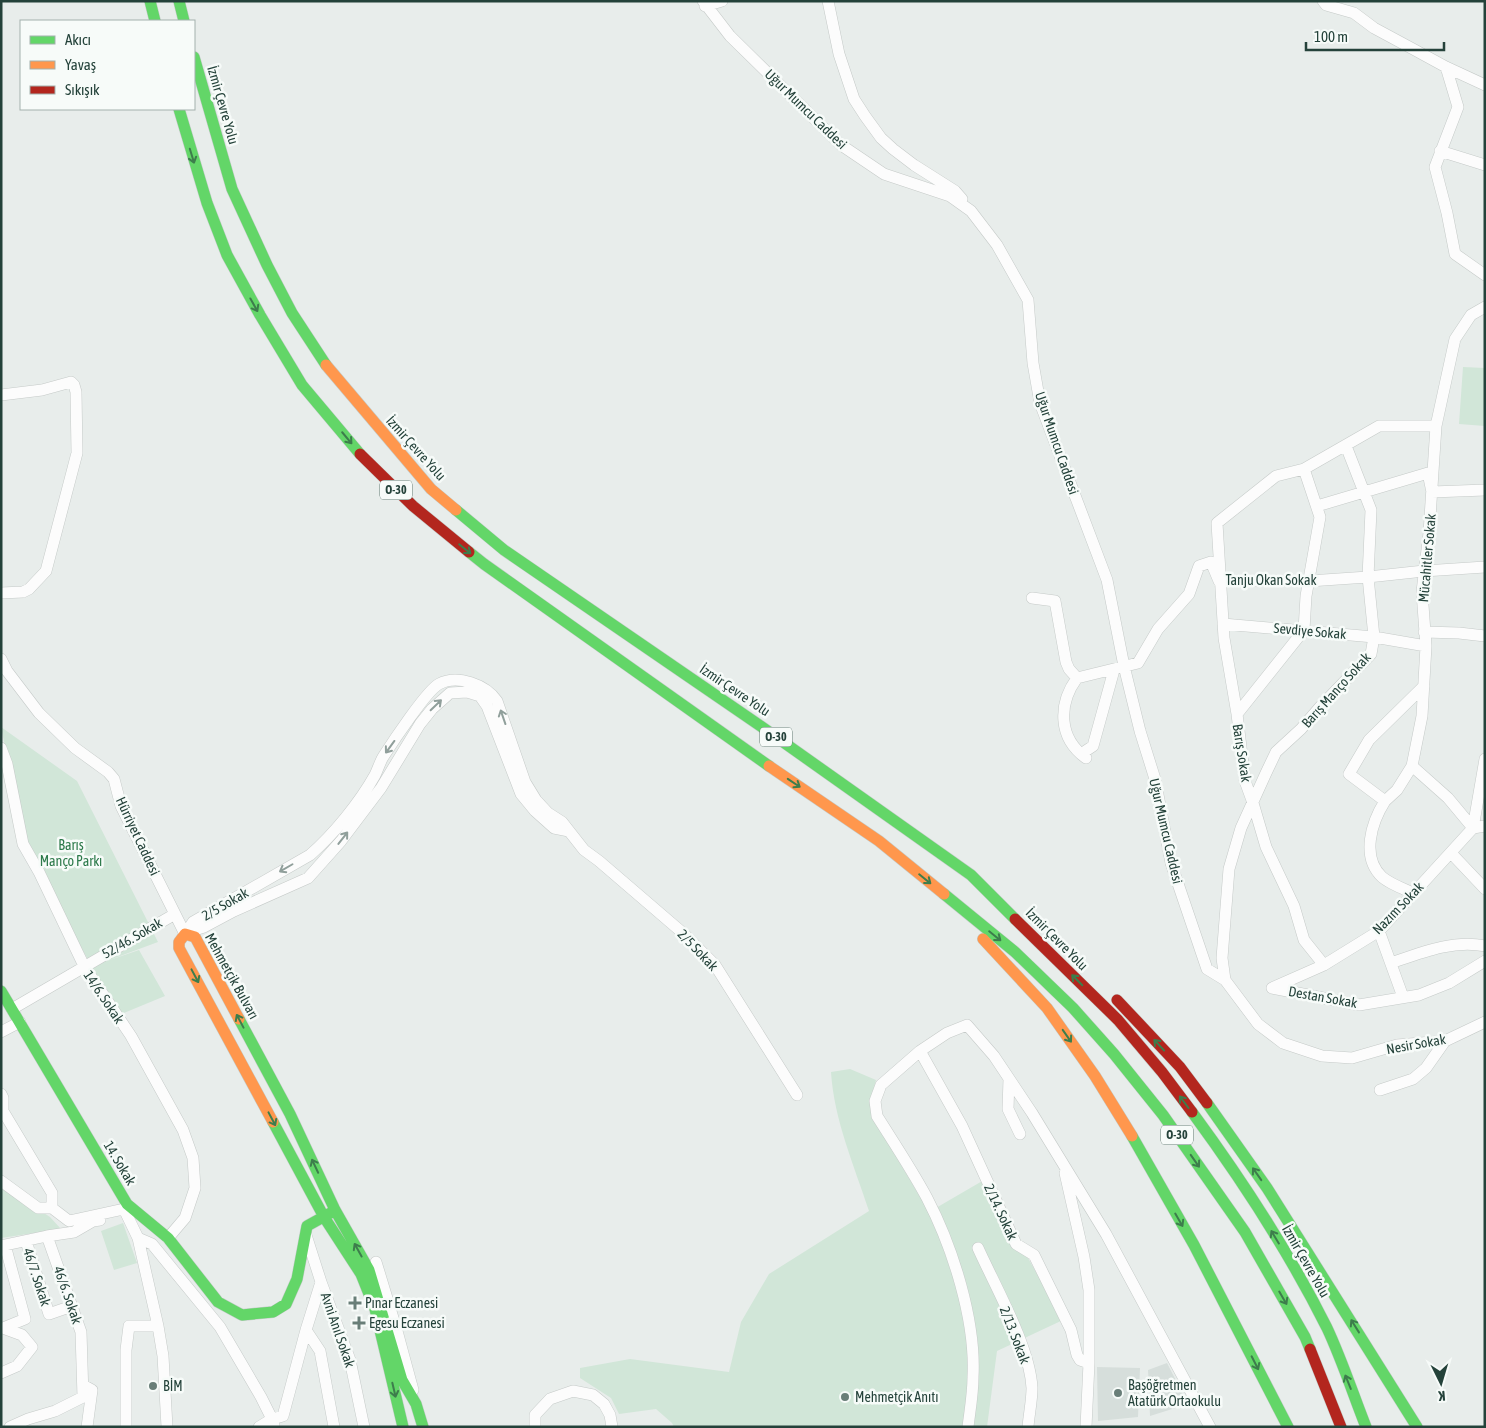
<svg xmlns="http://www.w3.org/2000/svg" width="1486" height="1428" font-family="'Asap Condensed',sans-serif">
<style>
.built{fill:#d6dedb}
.green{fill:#d1e6d8}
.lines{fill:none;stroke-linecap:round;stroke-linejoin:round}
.street-casing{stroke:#c5cac8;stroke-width:12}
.fast-casing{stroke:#c3cbc8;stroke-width:12}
.slow-casing{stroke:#c3cbc8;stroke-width:12}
.jam-casing{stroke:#c3cbc8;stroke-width:12}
.street{stroke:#fcfcfc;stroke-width:11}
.fast{stroke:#63d668;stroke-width:11}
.slow{stroke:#ff974d;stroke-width:11}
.jam{stroke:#b3261e;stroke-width:11}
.oneway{stroke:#3d7d4c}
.oneway2{stroke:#909f9b}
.poi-dot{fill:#697e78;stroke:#f7fbf9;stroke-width:2}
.labels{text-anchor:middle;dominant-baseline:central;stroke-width:5;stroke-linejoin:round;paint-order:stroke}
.shield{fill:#f7fbf9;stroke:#637a73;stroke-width:1}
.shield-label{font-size:12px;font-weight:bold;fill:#24423a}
.street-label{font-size:14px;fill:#24423a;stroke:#f7fbf9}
.park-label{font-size:14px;fill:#2d7a4b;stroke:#f7fbf9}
.poi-label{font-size:14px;fill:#24423a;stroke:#f7fbf9;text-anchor:start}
</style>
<rect width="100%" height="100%" fill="#e8edeb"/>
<path class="built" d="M1167 1363 1188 1404 1150 1416 1148 1370Z
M1097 1367 1140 1368 1138 1417 1098 1421Z"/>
<path class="green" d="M1463 367 1485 368V426L1459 424Z
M1 727 77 781 158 942 104 962 139 950 165 996 119 1015 39 872 25 844Z
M850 1069 876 1080 871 1100 874 1119 929 1212 984 1180 1063 1320 997 1351 987 1427H674L672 1423 656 1409 619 1414 611 1398 580 1378V1368L630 1359 729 1372 741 1322 769 1274 869 1211C854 1165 834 1120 831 1072Z
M1 1185 50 1217 61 1229 1 1238Z
M123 1223 137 1263 114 1270 101 1231Z"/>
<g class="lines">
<g class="street-casing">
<path id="street" d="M703 1 730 36 841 145 884 174 950 196 971 211 997 245 1028 300 1033 363 1040 403 1107 580 1124 666 1140 731 1155 779 1171 863 1207 969 1225 980 1258 1024 1283 1043 1322 1056 1352 1058 1397 1045 1445 1041 1485 1022
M828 1 839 54 854 99 865 116 881 138 893 149 914 165 955 191 962 199
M1323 1 1326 5 1354 13 1374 28 1413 49 1446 67 1485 85
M705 6 722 1
M1446 67 1458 107 1435 167 1447 213 1455 254 1485 275
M1440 151 1485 165
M1 395 42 390 71 382 74 385 76 392 77 453 46 571 29 589 23 592 1 593
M1317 506 1428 473 1432 492 1485 490
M1032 598 1055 601 1066 662 1069 669 1077 678 1138 663 1158 629 1189 594 1199 566 1211 562 1219 581H1309L1368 577 1424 571 1485 567
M1223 624 1374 637 1426 646
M1424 632 1459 633 1485 636
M1 659 7 671 39 713 75 748 108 772 114 779 121 806 185 934
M1077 678C1058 704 1058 738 1086 758
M1237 714 1304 630 1306 596 1320 517 1304 469
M1 748 7 764 23 844 39 872 84 966 131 1036 183 1130 193 1158 195 1188 185 1218 168 1238
M1081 754 1093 746 1114 670
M1412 766 1397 790 1385 801 1349 774 1369 740 1424 686
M1385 801C1371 823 1361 857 1382 877 1390 884 1404 889 1413 893
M1473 828 1448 798 1412 766 1422 716 1426 646 1422 592 1429 533 1436 426 1455 339 1471 315 1485 307
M1473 828 1485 759
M1451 853 1485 889
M1379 931 1403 997
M185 933 204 927 234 911 308 878 341 841 381 788 420 724 432 709 450 693 467 692 480 696 487 706 521 794 535 811 554 828 569 831
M185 934 193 922 310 855C334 834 360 802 375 775 378 769 380 762 383 757 392 743 427 690 439 684 458 674 486 685 497 701L525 782 536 800 548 813 562 822 584 850 599 861 684 934 715 965 797 1095
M1391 963C1420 953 1454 939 1485 946
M1324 965 1304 940 1294 906 1266 847 1253 803 1245 781 1237 714 1224 638 1217 523 1276 476 1304 469 1379 426H1436
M1225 980 1222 958 1229 869 1241 828 1266 773 1276 752 1301 729 1320 707 1371 654 1374 637 1368 577 1371 510 1346 446
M1272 988 1324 965 1379 931 1473 828 1485 826
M1272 988 1359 1005 1419 995 1449 983 1485 961
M12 1009 175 914
M1 1032 20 1022
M920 1051 962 1126 1016 1244 1034 1255 1071 1330 1077 1355 1080 1360 1089 1363
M1009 1079 1008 1109 1020 1134
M1380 1090 1413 1079 1426 1068 1445 1041
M1 1094 3 1098V1111L52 1193V1208L69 1221 124 1209
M1065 1173 1084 1257 1089 1290V1363L1086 1427
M1 1181 38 1208H52
M124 1209 138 1238 158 1326 163 1356 167 1427
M306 1235 321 1282 350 1360 364 1427
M138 1238 152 1244 220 1327 261 1397 272 1419 283 1416 306 1330
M26 1241 49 1314 72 1306
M1 1246 47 1236 74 1232 93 1221 100 1220
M978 1248C995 1286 1030 1347 1032 1388 1032 1401 1029 1414 1028 1427
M376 1262 397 1331 413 1390
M321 1282 306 1330 320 1351 334 1427
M1 1373 17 1366 32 1347 22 1335 3 1328 25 1319 5 1245
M83 1385 92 1390 87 1427
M10 1427 28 1419 55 1411 83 1397 81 1332 47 1236
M126 1427V1350L129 1326H158
M259 1427 272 1419 274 1425
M535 1427V1415L550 1399 573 1391 593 1395 604 1404 610 1415 612 1427
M968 1427C970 1410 973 1394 973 1377 976 1321 953 1248 927 1198 912 1170 894 1143 877 1116L875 1101 881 1085 920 1051 947 1033 967 1025 994 1056 1032 1113 1106 1234 1210 1427"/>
</g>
<g class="fast-casing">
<path id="fast" d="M150 1 155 21
M179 1 184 21
M194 57 232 189 267 265 292 313 326 365
M179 109 207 203 227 255 260 315 302 385 360 454
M456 510 504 550 762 727 971 875 1015 919
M469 552 484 564 769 766
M944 894 1015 952 1073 1008 1114 1054 1163 1115 1245 1232 1305 1337 1310 1349
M1 991 127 1204 168 1238 218 1302 242 1315 273 1312 286 1304 297 1279 307 1226 334 1211
M239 1019 290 1114 335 1210 369 1270 402 1380 416 1404 423 1427
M1207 1103 1267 1188 1417 1427
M1192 1112C1242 1180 1289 1252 1327 1328 1342 1360 1353 1394 1366 1427
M273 1122 324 1217 361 1274 375 1309 403 1427
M1132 1136 1194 1245 1288 1427"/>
</g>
<g class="slow-casing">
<path id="slow" d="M326 365 431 489 456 510
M769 766 879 841 944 894
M983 939 1047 1008 1095 1076 1132 1136
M239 1019 195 937 185 934 179 942V948L273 1122"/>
</g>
<g class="jam-casing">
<path id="jam" d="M360 454 413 506 469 552
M1015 919 1118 1020 1162 1072 1192 1112
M1117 1000 1180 1067 1207 1103
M1310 1349 1341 1427"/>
</g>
<use href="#street" class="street"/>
<use href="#fast" class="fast"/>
<use href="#slow" class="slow"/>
<use href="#jam" class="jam"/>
</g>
<defs><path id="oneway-shaft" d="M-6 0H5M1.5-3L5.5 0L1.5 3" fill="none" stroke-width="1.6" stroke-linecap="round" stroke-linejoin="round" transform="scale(1.25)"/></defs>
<g class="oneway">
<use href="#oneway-shaft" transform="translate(192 156) rotate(73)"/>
<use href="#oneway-shaft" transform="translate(254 305) rotate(61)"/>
<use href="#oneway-shaft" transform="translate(347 438) rotate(50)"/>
<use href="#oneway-shaft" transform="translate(465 549) rotate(39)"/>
<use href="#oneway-shaft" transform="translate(794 783) rotate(34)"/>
<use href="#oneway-shaft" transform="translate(925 879) rotate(39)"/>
<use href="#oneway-shaft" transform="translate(995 936) rotate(39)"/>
<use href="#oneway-shaft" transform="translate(195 976) rotate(62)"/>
<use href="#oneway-shaft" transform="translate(1077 980) rotate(-135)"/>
<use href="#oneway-shaft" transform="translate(240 1021) rotate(-118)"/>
<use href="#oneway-shaft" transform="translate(1067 1036) rotate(55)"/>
<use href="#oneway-shaft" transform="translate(1159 1045) rotate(-133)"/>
<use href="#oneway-shaft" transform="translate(1184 1102) rotate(-127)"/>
<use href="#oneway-shaft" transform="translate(272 1119) rotate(62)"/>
<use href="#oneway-shaft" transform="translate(1195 1161) rotate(55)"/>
<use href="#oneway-shaft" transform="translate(315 1166) rotate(-115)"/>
<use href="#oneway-shaft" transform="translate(1257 1174) rotate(-125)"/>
<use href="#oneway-shaft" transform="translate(1179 1220) rotate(60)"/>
<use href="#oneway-shaft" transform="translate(1275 1237) rotate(-121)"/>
<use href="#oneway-shaft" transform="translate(358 1250) rotate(-119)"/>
<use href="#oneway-shaft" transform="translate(1283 1298) rotate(60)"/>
<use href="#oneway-shaft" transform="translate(1355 1326) rotate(-122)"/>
<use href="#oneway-shaft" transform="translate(1255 1363) rotate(63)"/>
<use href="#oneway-shaft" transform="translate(1348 1382) rotate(-112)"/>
<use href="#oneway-shaft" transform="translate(394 1390) rotate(77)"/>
</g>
<g class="oneway2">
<use href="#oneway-shaft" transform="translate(436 705) rotate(-44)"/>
<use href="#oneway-shaft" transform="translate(503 717) rotate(-109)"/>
<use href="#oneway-shaft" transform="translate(390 747) rotate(126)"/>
<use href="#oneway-shaft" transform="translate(343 838) rotate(-52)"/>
<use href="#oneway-shaft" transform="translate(286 868) rotate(150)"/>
</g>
<g class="poi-dot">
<path d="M352.5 1295.5h5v5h5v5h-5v5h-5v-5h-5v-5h5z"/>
<path d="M356.5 1315.5h5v5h5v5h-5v5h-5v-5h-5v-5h5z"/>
<circle cx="153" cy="1386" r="5"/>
<circle cx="1118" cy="1393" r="5"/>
<circle cx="845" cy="1397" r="5"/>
</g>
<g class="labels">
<g class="shield">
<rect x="380" y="480.5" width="32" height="19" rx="4"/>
<rect x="760" y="727.5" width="32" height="19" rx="4"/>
<rect x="1161" y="1125.5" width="32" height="19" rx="4"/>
</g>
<g class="shield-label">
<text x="396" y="490">O-30</text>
<text x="776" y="737">O-30</text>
<text x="1177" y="1135">O-30</text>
</g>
<g class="street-label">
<text transform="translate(223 105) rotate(74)">İzmir Çevre Yolu</text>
<text transform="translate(806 109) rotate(44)">Uğur Mumcu Caddesi</text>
<text transform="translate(1057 443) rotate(71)">Uğur Mumcu Caddesi</text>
<text transform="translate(416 448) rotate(48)">İzmir Çevre Yolu</text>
<text transform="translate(1427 558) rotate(-85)">Mücahitler Sokak</text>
<text x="1271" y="580">Tanju Okan Sokak</text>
<text transform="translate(1310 631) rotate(5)">Sevdiye Sokak</text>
<text transform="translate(735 690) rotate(34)">İzmir Çevre Yolu</text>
<text transform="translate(1336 690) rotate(-48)">Barış Manço Sokak</text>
<text transform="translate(1242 753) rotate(81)">Barış Sokak</text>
<text transform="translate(1166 831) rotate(77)">Uğur Mumcu Caddesi</text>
<text transform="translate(138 836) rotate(65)">Hürriyet Caddesi</text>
<text transform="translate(225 904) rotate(-30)">2/5 Sokak</text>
<text transform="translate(1398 908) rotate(-46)">Nazım Sokak</text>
<text transform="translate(132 938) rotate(-30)">52/46. Sokak</text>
<text transform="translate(1057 939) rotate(45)">İzmir Çevre Yolu</text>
<text transform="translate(698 950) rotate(46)">2/5 Sokak</text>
<text transform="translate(232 976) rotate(61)">Mehmetçik Bulvarı</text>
<text transform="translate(104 997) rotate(56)">14/6. Sokak</text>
<text transform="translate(1323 997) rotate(10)">Destan Sokak</text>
<text transform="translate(1416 1044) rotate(-10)">Nesir Sokak</text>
<text transform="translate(120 1163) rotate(59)">14. Sokak</text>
<text transform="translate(1001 1212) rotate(65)">2/14. Sokak</text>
<text transform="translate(1306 1261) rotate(60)">İzmir Çevre Yolu</text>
<text transform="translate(37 1277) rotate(72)">46/7. Sokak</text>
<text transform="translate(68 1295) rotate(71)">46/6. Sokak</text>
<text transform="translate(338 1330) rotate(71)">Avni Anıl Sokak</text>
<text transform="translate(1015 1335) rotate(69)">2/13. Sokak</text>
</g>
<g class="park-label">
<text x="71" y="845">Barış<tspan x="71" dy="16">Manço Parkı</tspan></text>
</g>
<g class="poi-label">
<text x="365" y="1303">Pınar Eczanesi</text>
<text x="369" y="1323">Egesu Eczanesi</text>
<text x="1128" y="1385">Başöğretmen<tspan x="1128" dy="16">Atatürk Ortaokulu</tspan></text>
<text x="163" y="1386">BİM</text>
<text x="855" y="1397">Mehmetçik Anıtı</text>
</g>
</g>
<rect width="1486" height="1428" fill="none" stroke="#24423a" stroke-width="5"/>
<rect x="20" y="20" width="175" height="90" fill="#f7fbf9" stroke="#a3b1ad"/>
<rect x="30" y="36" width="25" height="8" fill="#63d668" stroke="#a3b1ad"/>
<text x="65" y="45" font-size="15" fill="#24423a">Akıcı</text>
<rect x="30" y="61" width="25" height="8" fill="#ff974d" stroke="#a3b1ad"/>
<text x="65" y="70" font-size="15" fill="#24423a">Yavaş</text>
<rect x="30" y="86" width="25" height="8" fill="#b3261e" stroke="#a3b1ad"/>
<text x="65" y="95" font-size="15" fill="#24423a">Sıkışık</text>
<g transform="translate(1441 1383) rotate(175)" stroke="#f7fbf9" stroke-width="4" paint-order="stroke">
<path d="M0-4L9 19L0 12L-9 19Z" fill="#24423a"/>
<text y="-8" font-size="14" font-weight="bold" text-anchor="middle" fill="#24423a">K</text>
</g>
<path d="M1306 42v8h138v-8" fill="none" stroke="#24423a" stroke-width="2.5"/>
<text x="1314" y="42" font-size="15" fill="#24423a" stroke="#f7fbf9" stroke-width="4" paint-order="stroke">100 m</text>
</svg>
